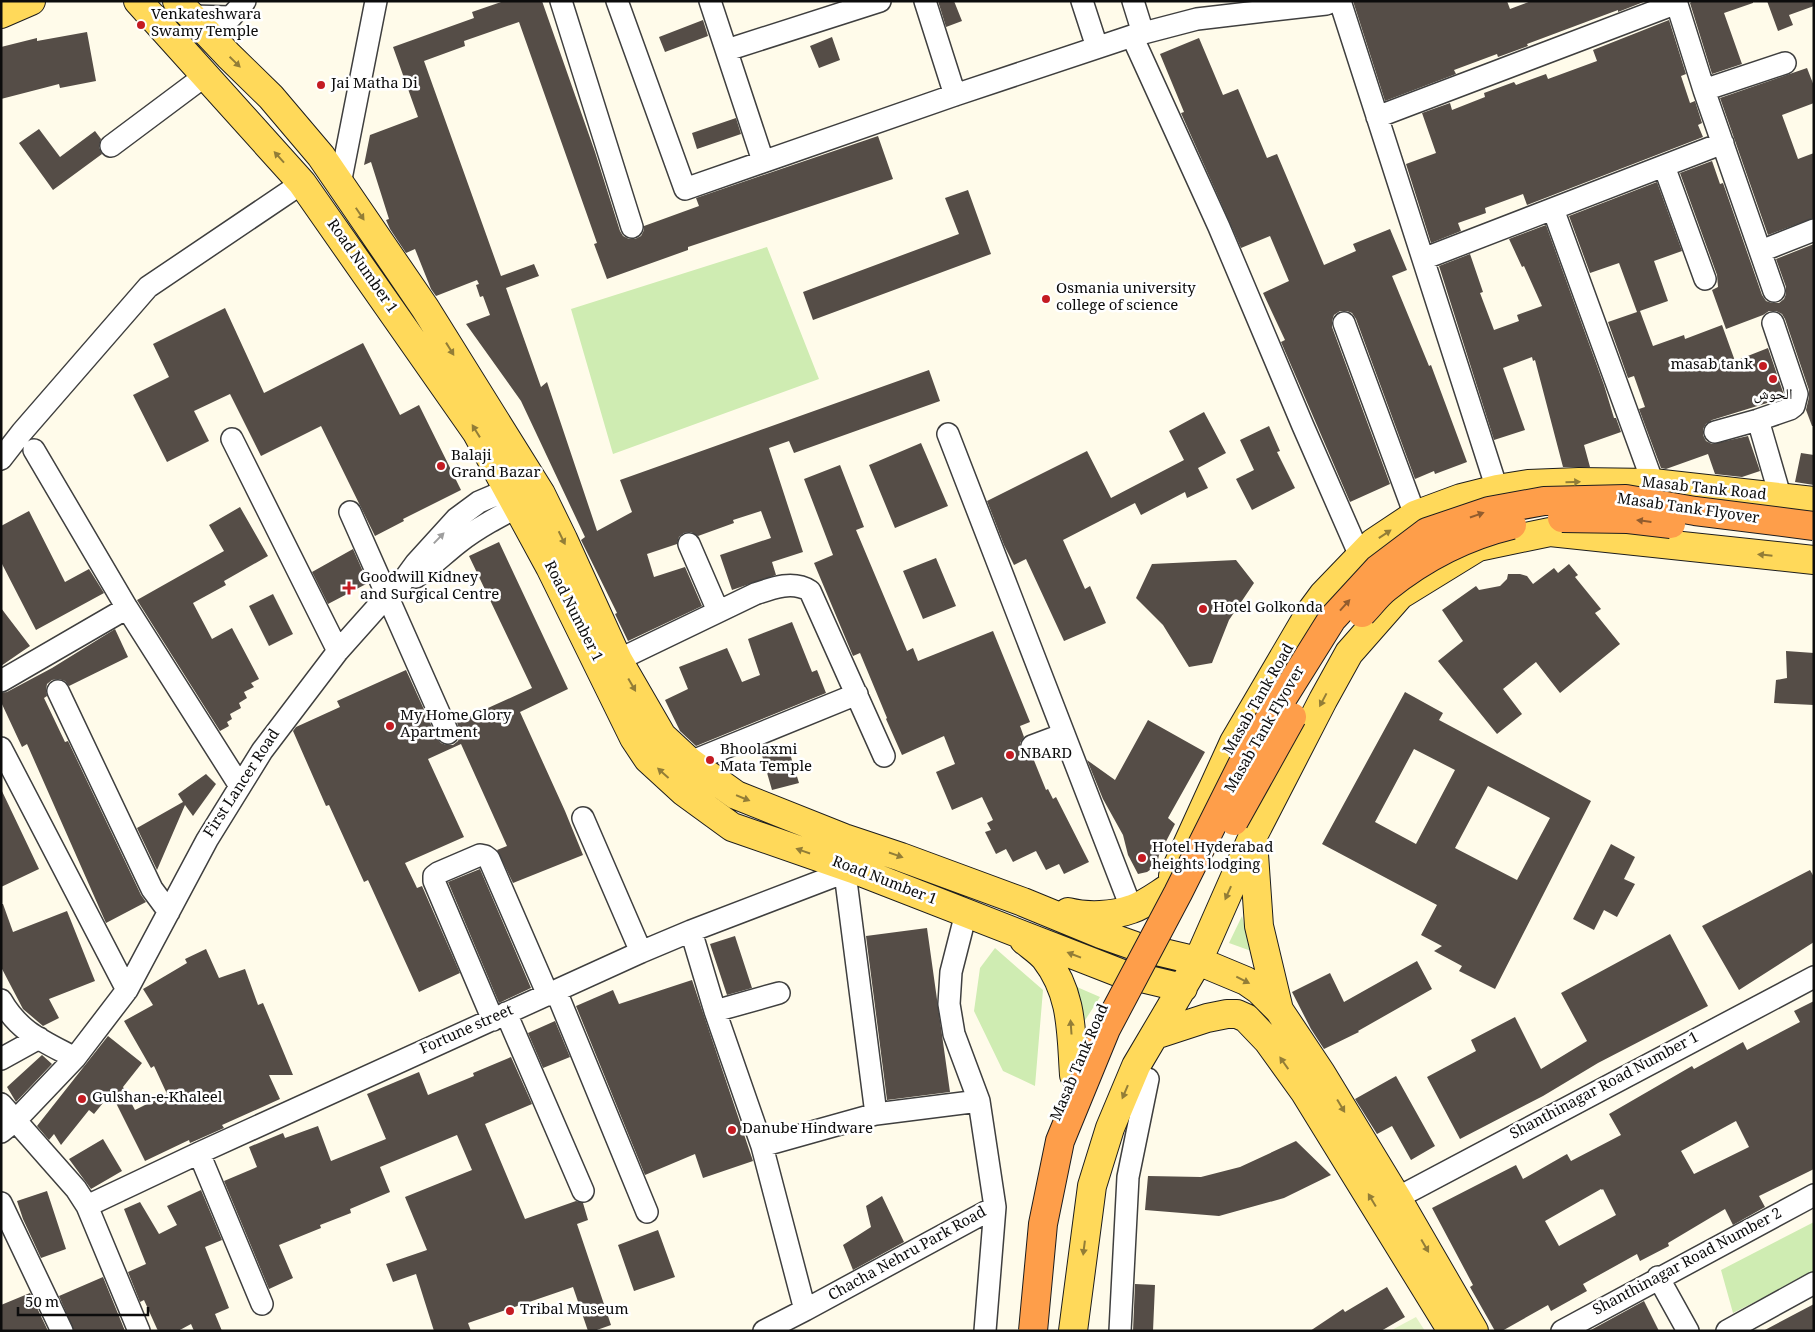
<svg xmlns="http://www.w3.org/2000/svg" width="1815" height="1332" font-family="Georgia,'Noto Naskh Arabic',serif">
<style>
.green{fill:#cfecb2}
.pitch{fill:#e2f2c4}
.building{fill:#554d47;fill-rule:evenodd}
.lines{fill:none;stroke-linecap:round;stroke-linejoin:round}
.minor-casing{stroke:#3f3f3f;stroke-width:24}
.major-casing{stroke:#1d1d1d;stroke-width:30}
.minor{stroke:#fff;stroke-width:21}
.major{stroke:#ffd95a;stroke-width:28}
.highway-bridge-casing{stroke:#1d1d1d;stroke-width:30;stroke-linecap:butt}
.highway-bridge{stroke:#fe9e4a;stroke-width:28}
.oneway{fill:#927d37}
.oneway2{fill:#915c2e}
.oneway3{fill:#9e9e9e}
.poi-dot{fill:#c41b22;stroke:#fff;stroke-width:2}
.labels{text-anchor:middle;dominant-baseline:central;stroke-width:5;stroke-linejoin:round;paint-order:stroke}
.poi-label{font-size:15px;fill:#0c0c0c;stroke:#fff;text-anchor:start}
.street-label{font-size:15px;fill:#0c0c0c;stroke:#fff}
</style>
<rect width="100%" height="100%" fill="#fffbea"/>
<path class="green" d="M767 247 819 379 613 454 571 309Z
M1242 916 1245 928 1254 952 1229 943Z
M995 948 1043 990 1035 1086 1003 1071 974 1011 980 968Z
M1070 984 1100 997 1080 1028Z
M1814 1222V1272L1733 1313 1721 1270Z"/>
<path class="pitch" d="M1416 1317 1425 1331H1390Z"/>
<path class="building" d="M504 1H542L595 152 620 231 623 236 629 239H635L641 236 644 230V226L699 206 696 198 878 136 893 179 688 247V250L607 279 594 244 597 243 519 22 464 41 465 46 424 61 501 276 534 264 539 276 506 288 541 387 547 382 597 531 632 512 620 480 929 370 940 401 794 453 789 441 769 448 803 552 772 562 776 575 732 590 720 555 771 538 761 511 733 520 734 523 698 536 691 532 684 533 679 537 677 544 647 554 654 577 685 567 702 606 628 641 615 614 617 613 581 540 585 537 521 401 466 324 490 315 483 296 480 297 476 285 479 284 477 280 436 296 431 289 415 249 406 253 390 229 386 220 389 219 371 162 364 165 370 135 418 117 393 47 474 18 472 12Z
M938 1H954L962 21 946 27Z
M1353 1H1507L1510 9 1531 1H1646L1618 12V10L1527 44 1528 46 1498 57 1497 54 1454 70 1456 74 1385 101Z
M1693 1H1753V3L1724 13 1742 64 1712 74 1690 3Z
M1767 1H1814V6L1789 15 1793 25 1778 31Z
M703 20 708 36 665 52 659 37Z
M1669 20 1686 74 1681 76 1690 103 1695 101 1702 123 1698 125 1703 137 1527 205 1523 194 1485 208 1486 213 1458 223 1461 231 1431 243 1406 164 1436 153 1422 113 1450 103 1452 110 1485 97 1484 93 1514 82 1516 85 1546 74 1548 79 1597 61 1593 50Z
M87 32 96 81 60 88 59 84 1 99V47L37 38V41Z
M832 37 840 60 819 68 810 46Z
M1199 38 1223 95 1238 89 1267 158 1277 154 1324 265 1356 251 1353 244 1390 229 1407 270 1392 276 1429 366 1431 365 1467 462 1435 474 1434 471 1415 479 1356 319 1352 313 1347 311H1340L1334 315 1332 321V327L1390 484 1350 502 1294 372 1281 342 1285 340 1263 293 1289 281 1270 236 1241 248 1181 113 1184 112 1160 54Z
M1807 68 1814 86V103L1782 115 1798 159 1814 153V218L1768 235 1720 98Z
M736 118 741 134 697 149 692 133Z
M39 129 60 157 95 131 101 139 99 147 102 154 53 190 19 143Z
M1712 161 1720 184 1723 183 1762 295 1766 301 1772 303H1779L1784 299 1786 294V287L1776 259 1814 244V426H1812L1806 410 1809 397V390L1785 319 1782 314 1776 311H1769L1763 315 1726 329 1712 290 1718 287 1717 275 1680 173Z
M1657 182 1682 251 1654 261 1668 301 1637 312 1619 263 1590 273 1569 216Z
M968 190 991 254 813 320 803 292 959 234 945 198Z
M1546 225 1604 385 1614 418H1616L1621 432 1584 445 1590 467H1563L1535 360 1533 361 1532 357 1503 368 1525 430 1494 440 1439 266 1470 254 1483 292 1480 293 1494 330 1519 321 1517 315 1542 306 1524 266 1522 267 1509 239Z
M225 308 264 393 363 343 400 415 419 405 461 490 403 519 404 521 375 536 321 426 261 456 230 394 194 411 209 441 167 462 133 395 169 377 153 344Z
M1640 311 1653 346 1684 335 1685 339 1722 325 1735 361 1768 348 1784 395 1783 398 1712 420 1706 424 1703 429V435L1706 441 1712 444 1748 436 1760 471 1742 477 1715 474 1708 454 1666 469 1661 468 1639 409 1645 407 1634 376 1628 378 1608 322Z
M1204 412 1226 453 1198 468 1208 488 1187 498 1185 492 1141 515 1135 503 1063 540 1085 589 1090 586 1106 623 1064 641 1026 559 1014 565 1004 545 987 501 1087 451 1111 498 1184 460 1169 431Z
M1269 426 1280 451 1277 452 1295 488 1252 510 1236 479 1254 470 1240 440Z
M921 443 948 506 895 528 869 465Z
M1801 453 1814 455V485L1795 482Z
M840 465 864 527 856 530 907 651 913 648 918 661 993 631 1030 722 1020 726 1024 737 1020 743 1021 751 1024 756 1033 758 1046 790 1048 789 1053 799 1056 797 1089 862 1064 874 1059 864 1046 870 1036 851 1013 862 1006 849 996 854 985 832 991 830 987 823 993 820 982 797 952 810 936 772 955 764 944 736 902 755 886 719 887 718 860 653 853 656 814 563 833 555 804 479Z
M240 507 268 556 224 581 226 585 193 603 212 639 232 628 259 679 251 683 254 687 244 692 247 698 239 703 241 708 230 714 232 719 227 722 229 726 220 731 137 600 224 551 209 525Z
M29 511 65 582 89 569 104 593 36 630 1 562V526Z
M499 542 568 689 520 712 565 811 583 855 513 883 497 850 507 846 461 744 428 759 464 837 405 863 417 888 422 886 460 973 419 992 368 880 364 882 329 805 326 806 293 731 296 727 340 707 337 701 406 670 437 738 441 743 446 745H453L458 741 460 735 457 722 532 688 469 556Z
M353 549 368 583 328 604 312 572Z
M936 558 956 606 923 619 903 571Z
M1236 560 1254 583 1229 620 1212 663 1189 667 1163 625 1136 598 1152 564Z
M1569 564 1578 575 1575 577 1601 609 1595 613 1620 644 1560 693 1536 662 1503 689 1522 714 1497 734 1438 661 1463 641 1442 610 1476 586 1479 590 1500 586 1507 579 1508 574H1520L1527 576 1533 584 1554 568 1558 573Z
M273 594 293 634 269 646 249 606Z
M1 608 30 646 1 666Z
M792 622 812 672 817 670 826 693 696 746 680 731 665 700 688 689 679 667 727 648 742 682 760 675 748 639Z
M115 629 128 657 69 686 65 681 59 679 52 680 47 684 46 690 47 696 44 698 65 742 68 741 141 895 146 902 106 923 27 744 22 747 1 702V693L7 692 52 668Z
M1786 651 1814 653V705L1774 703 1776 680 1787 678Z
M1405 692 1443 713 1439 720 1591 801 1495 989 1459 971 1462 966 1434 951 1442 946 1421 935 1437 905 1322 844ZM1414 749 1455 770 1416 844 1375 822ZM1488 786 1550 818 1517 880 1455 848Z
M1148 720 1205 752 1168 818 1175 824 1159 855 1157 865 1147 872 1138 874 1128 855 1123 835 1103 799 1087 760 1115 780Z
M787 744 799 783 772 790 761 752Z
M206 774 216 784 193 816 185 805 157 870 137 828 183 802 178 794Z
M1 789 39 869 1 887Z
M1611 844 1635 857 1624 879 1635 884 1617 917 1604 910 1594 930 1573 919Z
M480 869 531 988 499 1003 448 882Z
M1810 870 1814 877V942L1739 990 1702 926Z
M1 904H3L13 932 67 911 95 981 49 999 59 1018 43 1026 23 1009 1 967Z
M927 928 950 1092 887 1100 866 936Z
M1670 934 1708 1006 1598 1063 1543 1096 1460 1139 1427 1077 1476 1051 1471 1040 1515 1017 1541 1069 1587 1041 1561 993Z
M735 936 752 988 727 995 710 944Z
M206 949 219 978 245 969 258 1005 263 1003 293 1075H269L280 1099 222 1125 224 1128 190 1143 189 1140 145 1161 111 1093 94 1114 89 1110 61 1145 54 1134 49 1140 37 1126 108 1036 142 1063 123 1087 135 1110 167 1094 154 1066 151 1068 124 1021 153 1005 143 989 187 963 185 959Z
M1417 961 1432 989 1358 1031 1359 1032 1324 1049 1311 1029 1292 992 1330 973 1344 1002Z
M692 980 753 1161 703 1178 695 1154 645 1175 576 1006 613 990 619 1004Z
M1814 1001V1169L1759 1196 1765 1207 1733 1225 1725 1209 1668 1243 1669 1246 1640 1261 1637 1254 1583 1284 1587 1291 1551 1311 1548 1305 1502 1331H1495L1470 1287 1473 1285 1432 1208 1516 1165 1523 1179 1567 1154 1571 1161 1621 1135 1609 1114 1692 1066 1694 1069 1743 1042 1747 1050 1800 1022 1794 1011ZM1736 1121 1749 1147 1694 1174 1681 1151ZM1601 1189 1602 1190 1603 1189 1616 1215 1559 1246 1545 1221Z
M555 1021 570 1057 543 1068 528 1033Z
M42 1055 52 1064 16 1102 7 1087Z
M511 1057 532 1104 485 1124 525 1219 576 1201 583 1203 588 1220 577 1224 611 1325 594 1331H588L573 1287 468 1323 471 1331H434L416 1274 393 1282 386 1264 427 1250 405 1197 472 1170 457 1135 380 1167 390 1192 350 1209 351 1213 320 1225 321 1228 279 1245 293 1278 269 1289 224 1181 257 1167 249 1147 283 1133 285 1138 318 1126 331 1161 386 1139 367 1094 419 1072 428 1095 474 1076 473 1073Z
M1396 1076 1435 1146 1411 1160 1392 1126 1377 1134 1355 1099Z
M103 1139 122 1171 91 1189 69 1159Z
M1296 1141 1331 1175 1284 1198 1219 1216 1145 1210 1148 1176 1201 1177 1240 1167Z
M201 1190 222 1240 205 1247 229 1308 215 1314 222 1331H194L191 1324 178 1331H158L144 1300 140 1302 128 1272 146 1264 124 1209 140 1202 159 1234 177 1225 167 1206Z
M47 1191 66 1249 41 1258 23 1219 17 1201Z
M882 1196 904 1242 853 1270 843 1245 871 1227 866 1206Z
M658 1230 675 1277 634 1291 618 1245Z
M103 1277 125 1331H74L59 1296Z
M1135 1284 1155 1285 1153 1331H1133Z
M1387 1287 1405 1317 1381 1331H1310L1343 1309 1345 1312Z
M30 1293 48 1331H1V1305Z
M1644 1301 1659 1331H1589Z
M1814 1304V1331H1763Z"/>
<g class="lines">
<g class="minor-casing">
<path id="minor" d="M561 1 632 227
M617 1 685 189 955 95 1132 36 1197 19 1326 4 1333 1
M710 1 763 161
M925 1 955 95
M1082 1 1097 47
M1133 1 1143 33
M1340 1 1497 489
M1676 1 1704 90 1774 291
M191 16 231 17 245 1
M1132 36 1219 227 1303 426 1360 556
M727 50 880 1
M1704 90 1785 63
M1377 117 1677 3
M111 146 206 75
M1664 166 1705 279
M340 184 376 1
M1553 209 1653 483
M1761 251 1814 230
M1423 259 1723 143
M1344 323 1415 515
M1773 323 1797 394 1794 406 1790 409 1758 420 1781 499
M1715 432 1758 420
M948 434 1132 910
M232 439 338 651
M34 450 127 608 240 786
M1 459 22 432 148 287 302 183
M350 512 448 733
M689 544 718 611
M416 577C431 567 444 554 458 543 481 525 506 513 531 500
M618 660 755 594C772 588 793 580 810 591L884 756
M1 681 127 608
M58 691 152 889 169 912
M1032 746 1064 734
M1 748 127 990
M690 762 857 694
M583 818 641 952
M845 873 876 1114 979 1101
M966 913 951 972 949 1004 954 1034 979 1101 995 1207 985 1331
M691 931 715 1011 762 1146 805 1310
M556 991 647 1212
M1 1000C19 1032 43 1041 75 1058
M715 1011 779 993
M506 1013 583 1191
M493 1020 434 881V876L438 873 480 855 485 856 489 859 548 995
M1 1059 39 1038
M1 1104 76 1189 87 1206 139 1331
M1 1132 15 1121 75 1058 127 990 207 840 262 751 338 651 387 596 397 589 416 563 456 519 479 502 521 484
M762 1146 876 1114
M199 1153 262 1304
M1397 1198 1814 977
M1 1203 62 1331
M87 1206 199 1153 641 952 691 931 853 869
M1658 1277 1688 1331
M764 1331 805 1310 995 1207
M1120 1331 1128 1177 1148 1079
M1562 1331 1814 1195
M1727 1331 1814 1283"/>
</g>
<g class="major-casing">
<path id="major" d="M138 1 302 183 477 433 550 567 634 738 648 759 684 792 732 827 853 869 1120 973 1183 988
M177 1 229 56 271 97 321 156 425 308 541 494 563 539 618 660 662 736 690 762 736 795 844 838 901 857 1023 902 1101 934 1135 946 1198 961 1246 981 1259 990 1279 1010 1321 1073 1397 1198 1474 1331
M1 14 31 1
M1253 840 1259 926 1279 1010
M1173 876 1234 742 1309 614 1323 595 1373 543 1415 515 1461 498 1497 489 1528 484 1579 482 1653 483 1814 501
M1068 912C1087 917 1113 916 1132 909 1144 905 1156 896 1167 889
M1024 940C1031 946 1039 951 1045 958 1073 994 1071 1032 1074 1075
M1155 1035 1207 1018 1227 1014H1237L1246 1018 1268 1041 1304 1091 1452 1331
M1073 1331 1092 1186 1110 1128 1136 1066 1198 961 1253 836 1323 700 1349 653 1400 595 1478 547 1550 532 1814 560"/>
</g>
<use href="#minor" class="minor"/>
<use href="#major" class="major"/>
<g class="highway-bridge-casing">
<path id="highway-bridge" d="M1562 518 1628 519 1671 524
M1362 613C1370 605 1377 595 1386 588 1423 558 1466 536 1512 525
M1234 821 1292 717
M1033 1331 1043 1224 1060 1141 1106 1029 1178 893 1247 755 1332 619 1378 569 1427 532 1489 511 1544 501 1626 499 1695 511 1814 526"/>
</g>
<use href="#highway-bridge" class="highway-bridge"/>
</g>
<defs><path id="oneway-solid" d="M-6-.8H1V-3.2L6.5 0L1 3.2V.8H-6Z" transform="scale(1.25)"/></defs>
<g class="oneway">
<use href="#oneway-solid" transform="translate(235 62) rotate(44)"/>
<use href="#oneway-solid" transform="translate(279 157) rotate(-132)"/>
<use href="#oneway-solid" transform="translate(360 214) rotate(56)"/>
<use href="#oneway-solid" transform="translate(450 349) rotate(58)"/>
<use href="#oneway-solid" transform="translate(476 431) rotate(-122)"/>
<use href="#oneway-solid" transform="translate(1573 482) rotate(-2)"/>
<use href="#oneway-solid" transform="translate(1385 534) rotate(-34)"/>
<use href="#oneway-solid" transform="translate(562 538) rotate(64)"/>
<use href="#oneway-solid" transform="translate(1765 555) rotate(-174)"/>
<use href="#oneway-solid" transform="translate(632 685) rotate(60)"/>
<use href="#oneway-solid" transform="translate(1323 700) rotate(118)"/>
<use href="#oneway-solid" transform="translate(663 773) rotate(-138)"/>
<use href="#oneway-solid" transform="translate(743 798) rotate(22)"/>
<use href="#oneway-solid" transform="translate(803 851) rotate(-161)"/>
<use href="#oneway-solid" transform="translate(896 855) rotate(19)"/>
<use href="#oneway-solid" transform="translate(1228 893) rotate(114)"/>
<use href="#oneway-solid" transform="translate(1074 955) rotate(-159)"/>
<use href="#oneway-solid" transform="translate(1243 980) rotate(27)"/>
<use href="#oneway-solid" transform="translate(1071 1027) rotate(-94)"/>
<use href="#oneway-solid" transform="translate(1284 1063) rotate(-125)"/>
<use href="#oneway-solid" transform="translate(1125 1092) rotate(113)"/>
<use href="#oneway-solid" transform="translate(1341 1106) rotate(59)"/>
<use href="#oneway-solid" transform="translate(1372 1200) rotate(-121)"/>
<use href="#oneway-solid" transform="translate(1425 1246) rotate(60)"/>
<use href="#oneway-solid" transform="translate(1084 1248) rotate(97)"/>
</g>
<g class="oneway2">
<use href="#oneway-solid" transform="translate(1477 515) rotate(-19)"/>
<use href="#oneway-solid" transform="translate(1644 521) rotate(-173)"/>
<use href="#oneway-solid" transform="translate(1345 605) rotate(-48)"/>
</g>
<use class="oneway3" href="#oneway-solid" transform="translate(439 538) rotate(-46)"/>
<g class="poi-dot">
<circle cx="141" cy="25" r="5"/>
<circle cx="321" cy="85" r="5"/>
<circle cx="1046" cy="299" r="5"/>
<circle cx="1763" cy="366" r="5"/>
<circle cx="1773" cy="379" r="5"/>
<circle cx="441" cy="466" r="5"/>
<path d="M346.5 580.5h5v5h5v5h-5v5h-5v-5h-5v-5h5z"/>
<circle cx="1203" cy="609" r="5"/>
<circle cx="390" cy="726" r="5"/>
<circle cx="1010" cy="755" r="5"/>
<circle cx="710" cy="760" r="5"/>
<circle cx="1142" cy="858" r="5"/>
<circle cx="82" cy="1099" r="5"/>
<circle cx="732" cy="1130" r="5"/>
<circle cx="510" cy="1311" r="5"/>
</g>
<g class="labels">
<g class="poi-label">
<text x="151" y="16">Venkateshwara<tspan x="151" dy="17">Swamy Temple</tspan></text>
<text x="331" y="85">Jai Matha Di</text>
<text x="1056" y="290">Osmania university<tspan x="1056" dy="17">college of science</tspan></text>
<text x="1753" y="366" text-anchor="end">masab tank</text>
<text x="1773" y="396" text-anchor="middle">الحوش</text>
<text x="451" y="457">Balaji<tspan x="451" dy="17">Grand Bazar</tspan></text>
<text x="360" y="579">Goodwill Kidney<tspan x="360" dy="17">and Surgical Centre</tspan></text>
<text x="1213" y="609">Hotel Golkonda</text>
<text x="400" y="717">My Home Glory<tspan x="400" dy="17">Apartment</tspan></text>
<text x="720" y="751">Bhoolaxmi<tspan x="720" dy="17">Mata Temple</tspan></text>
<text x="1020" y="755">NBARD</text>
<text x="1152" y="849">Hotel Hyderabad<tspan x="1152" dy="17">heights lodging</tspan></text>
<text x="92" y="1099">Gulshan-e-Khaleel</text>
<text x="742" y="1130">Danube Hindware</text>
<text x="520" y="1311">Tribal Museum</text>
</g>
<g class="street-label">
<text transform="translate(361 267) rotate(55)">Road Number 1</text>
<text transform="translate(1704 490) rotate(6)">Masab Tank Road</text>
<text transform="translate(1688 510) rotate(8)">Masab Tank Flyover</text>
<text transform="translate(572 612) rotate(63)">Road Number 1</text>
<text transform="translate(1260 700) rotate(-60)">Masab Tank Road</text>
<text transform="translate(1266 730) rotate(-60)">Masab Tank Flyover</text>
<text transform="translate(243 784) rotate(-57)">First Lancer Road</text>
<text transform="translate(884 882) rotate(21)">Road Number 1</text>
<text transform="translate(467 1031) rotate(-24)">Fortune street</text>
<text transform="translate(1081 1063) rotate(-67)">Masab Tank Road</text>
<text transform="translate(1605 1087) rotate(-28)">Shanthinagar Road Number 1</text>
<text transform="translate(908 1255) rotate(-29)">Chacha Nehru Park Road</text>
<text transform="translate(1688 1263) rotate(-28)">Shanthinagar Road Number 2</text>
</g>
</g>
<rect width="1815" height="1332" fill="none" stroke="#0c0c0c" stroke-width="5"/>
<path d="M18 1307v8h130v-8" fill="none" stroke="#0c0c0c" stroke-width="2.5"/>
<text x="25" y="1307" font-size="15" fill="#0c0c0c" stroke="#ffffff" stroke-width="4" paint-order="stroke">50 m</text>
</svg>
